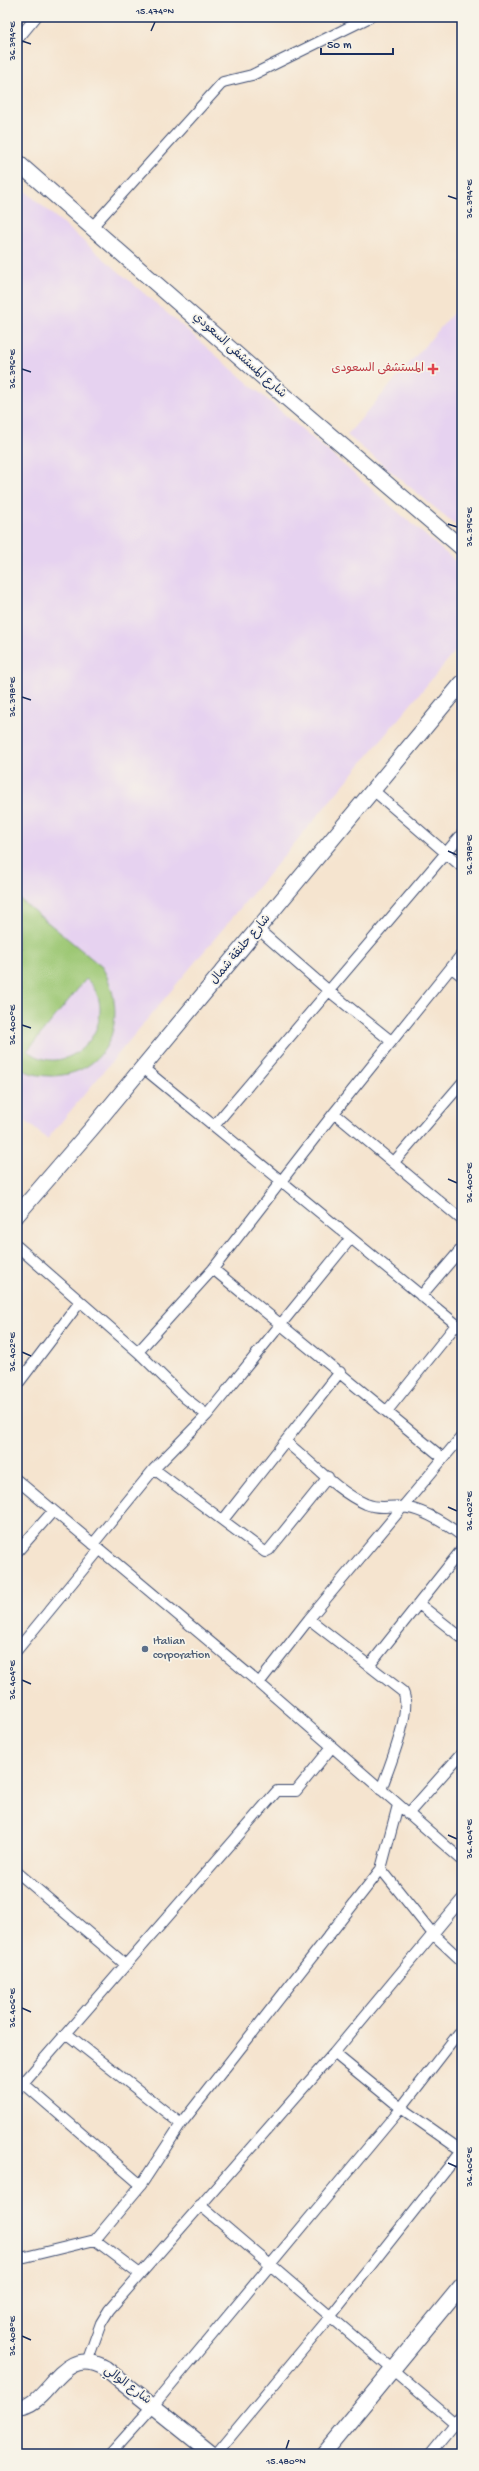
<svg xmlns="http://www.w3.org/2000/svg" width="479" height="2471" font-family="'Gochi Hand','Playpen Sans Arabic',sans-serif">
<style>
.built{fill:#e6d2f0}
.green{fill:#9cc773;stroke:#5c7b68;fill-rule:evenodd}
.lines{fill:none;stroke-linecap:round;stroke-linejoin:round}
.street-casing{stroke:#3c4a6f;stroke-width:12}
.secondary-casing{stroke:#3c4a6f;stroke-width:17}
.street{stroke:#fff;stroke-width:10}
.secondary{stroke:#fff;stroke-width:15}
.ticks{fill:none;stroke:#1b2f5e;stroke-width:1.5}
.health-dot{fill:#e0444e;stroke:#f7f3e8;stroke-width:1.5}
.service-dot{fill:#5c6f8a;stroke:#f7f3e8;stroke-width:1.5}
.labels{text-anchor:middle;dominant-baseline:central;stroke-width:3.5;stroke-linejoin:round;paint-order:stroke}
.street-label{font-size:12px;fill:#1b2f5e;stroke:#f7f3e8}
.health-label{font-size:12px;fill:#be3a42;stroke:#f7f3e8;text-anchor:end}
.service-label{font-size:12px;fill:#4e5e75;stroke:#f7f3e8;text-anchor:start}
.neatline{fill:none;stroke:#1b2f5e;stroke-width:1.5}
.ticks-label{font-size:10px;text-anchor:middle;fill:#1b2f5e}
</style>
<rect width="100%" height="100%" fill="#f7f3e8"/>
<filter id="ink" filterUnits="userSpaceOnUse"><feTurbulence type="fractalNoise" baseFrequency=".025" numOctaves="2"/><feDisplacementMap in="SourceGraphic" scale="8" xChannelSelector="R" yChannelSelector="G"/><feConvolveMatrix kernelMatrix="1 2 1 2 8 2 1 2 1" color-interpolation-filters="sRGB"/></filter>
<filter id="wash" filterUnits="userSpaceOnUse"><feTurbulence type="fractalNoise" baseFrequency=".012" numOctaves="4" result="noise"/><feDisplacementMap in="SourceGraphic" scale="16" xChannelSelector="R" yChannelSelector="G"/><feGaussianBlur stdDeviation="0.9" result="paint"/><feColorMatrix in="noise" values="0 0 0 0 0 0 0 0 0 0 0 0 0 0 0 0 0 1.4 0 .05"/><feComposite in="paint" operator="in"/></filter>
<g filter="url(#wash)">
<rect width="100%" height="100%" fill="#f5e4cf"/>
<path class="built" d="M17 184 462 567V643L47 1139 17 1114Z
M462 303V530L347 435Z"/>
<path class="green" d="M17 897 102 967C130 1015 112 1074 52 1076 40 1076 27 1074 17 1066ZM86 979C116 1005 94 1056 56 1060 46 1061 35 1056 27 1051Z"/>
</g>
<g filter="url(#ink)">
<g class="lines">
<g class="street-casing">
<path id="street" d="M17 40 36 17
M92 227 223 82 252 75 370 17
M373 790 462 867
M258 929 329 991 391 1041
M452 968 462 976
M142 1067 462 1329
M334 1113 462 1220
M214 1126 462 834
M394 1162 462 1083
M17 1246 138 1352 185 1398 207 1415
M213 1269 443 1458
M421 1296 462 1248
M138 1352 213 1269 334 1113 462 954
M17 1385 80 1302
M387 1411 456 1325
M286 1442C312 1462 336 1491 366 1504 381 1510 388 1505 402 1507 424 1509 445 1523 462 1536
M154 1469 265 1552 269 1550 328 1477
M17 1480 259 1683 462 1860
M223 1520 340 1372
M93 1544 154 1469 207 1415 351 1238
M17 1552 53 1511
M419 1604 462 1638
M309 1619 403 1692C413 1711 388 1769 381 1790
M17 1650 99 1550
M369 1666 462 1549
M259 1683 309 1619 462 1436
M408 1814 462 1753
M381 1869 433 1934 462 1961
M17 1872 125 1964
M67 2034 181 2124
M334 2053 401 2108 462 2151
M23 2083 141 2185
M17 2090 277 1791H296L331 1748
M200 2205 462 2429
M95 2240 140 2274
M17 2259 95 2240 141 2185 181 2124 381 1869 398 1805
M87 2362 101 2323 109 2310 334 2053 462 1899
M110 2454 153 2406 401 2108 462 2029
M216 2454 330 2317 462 2150
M430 2454 462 2415"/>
</g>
<g class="secondary-casing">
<path id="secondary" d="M17 162 289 400 462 548
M17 1215 93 1127 462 683
M17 2407C50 2408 60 2342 105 2368L212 2454
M323 2454 462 2285"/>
</g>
<use href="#street" class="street"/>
<use href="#secondary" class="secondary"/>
</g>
</g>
<path class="ticks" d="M151 31 155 22M22 41 31 44M448 196 457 199M22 369 31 372M448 524 457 527M22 697 31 700M448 851 457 855M22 1025 31 1028M448 1179 457 1183M22 1352 31 1356M448 1507 457 1511M22 1680 31 1684M448 1835 457 1839M22 2008 31 2012M448 2163 457 2167M22 2336 31 2340M286 2449 289 2440"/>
<path class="health-dot" d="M431 363h4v4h4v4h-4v4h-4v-4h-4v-4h4z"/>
<circle class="service-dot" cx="145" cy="1649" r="4"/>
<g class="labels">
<g class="street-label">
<text transform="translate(239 356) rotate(42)">شارع المستشفى السعودي</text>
<text transform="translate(241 950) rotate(-50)">شارع حلنقة شمال</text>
<text transform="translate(127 2386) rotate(37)">شارع الوالي</text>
</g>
<g class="health-label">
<text x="424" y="369">المستشفى السعودى</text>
</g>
<g class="service-label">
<text x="153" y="1642">Italian<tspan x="153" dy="14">corporation</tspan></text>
</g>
</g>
<rect width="479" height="2471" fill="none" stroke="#f7f3e8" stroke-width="44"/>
<path d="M321 48v6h72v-6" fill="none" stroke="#1b2f5e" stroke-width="2"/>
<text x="327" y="48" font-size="12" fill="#1b2f5e" stroke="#f7f3e8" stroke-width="3" paint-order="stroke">50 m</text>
<rect x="22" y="22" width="435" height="2427" class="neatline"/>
<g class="ticks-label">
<text x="155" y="14">15.474°N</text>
<text transform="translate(11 41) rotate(-90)" y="4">36.394°E</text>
<text transform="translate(468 199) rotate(-90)" y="4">36.394°E</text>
<text transform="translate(11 369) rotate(-90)" y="4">36.396°E</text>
<text transform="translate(468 527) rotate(-90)" y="4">36.396°E</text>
<text transform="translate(11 697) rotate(-90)" y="4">36.398°E</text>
<text transform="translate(468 855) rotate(-90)" y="4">36.398°E</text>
<text transform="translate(11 1025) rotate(-90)" y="4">36.400°E</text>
<text transform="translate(468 1183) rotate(-90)" y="4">36.400°E</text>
<text transform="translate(11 1352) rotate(-90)" y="4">36.402°E</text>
<text transform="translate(468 1511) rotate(-90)" y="4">36.402°E</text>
<text transform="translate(11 1680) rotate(-90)" y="4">36.404°E</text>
<text transform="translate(468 1839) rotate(-90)" y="4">36.404°E</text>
<text transform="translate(11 2008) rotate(-90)" y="4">36.406°E</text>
<text transform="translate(468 2167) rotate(-90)" y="4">36.406°E</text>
<text transform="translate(11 2336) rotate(-90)" y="4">36.408°E</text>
<text x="286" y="2464">15.480°N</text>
</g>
</svg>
